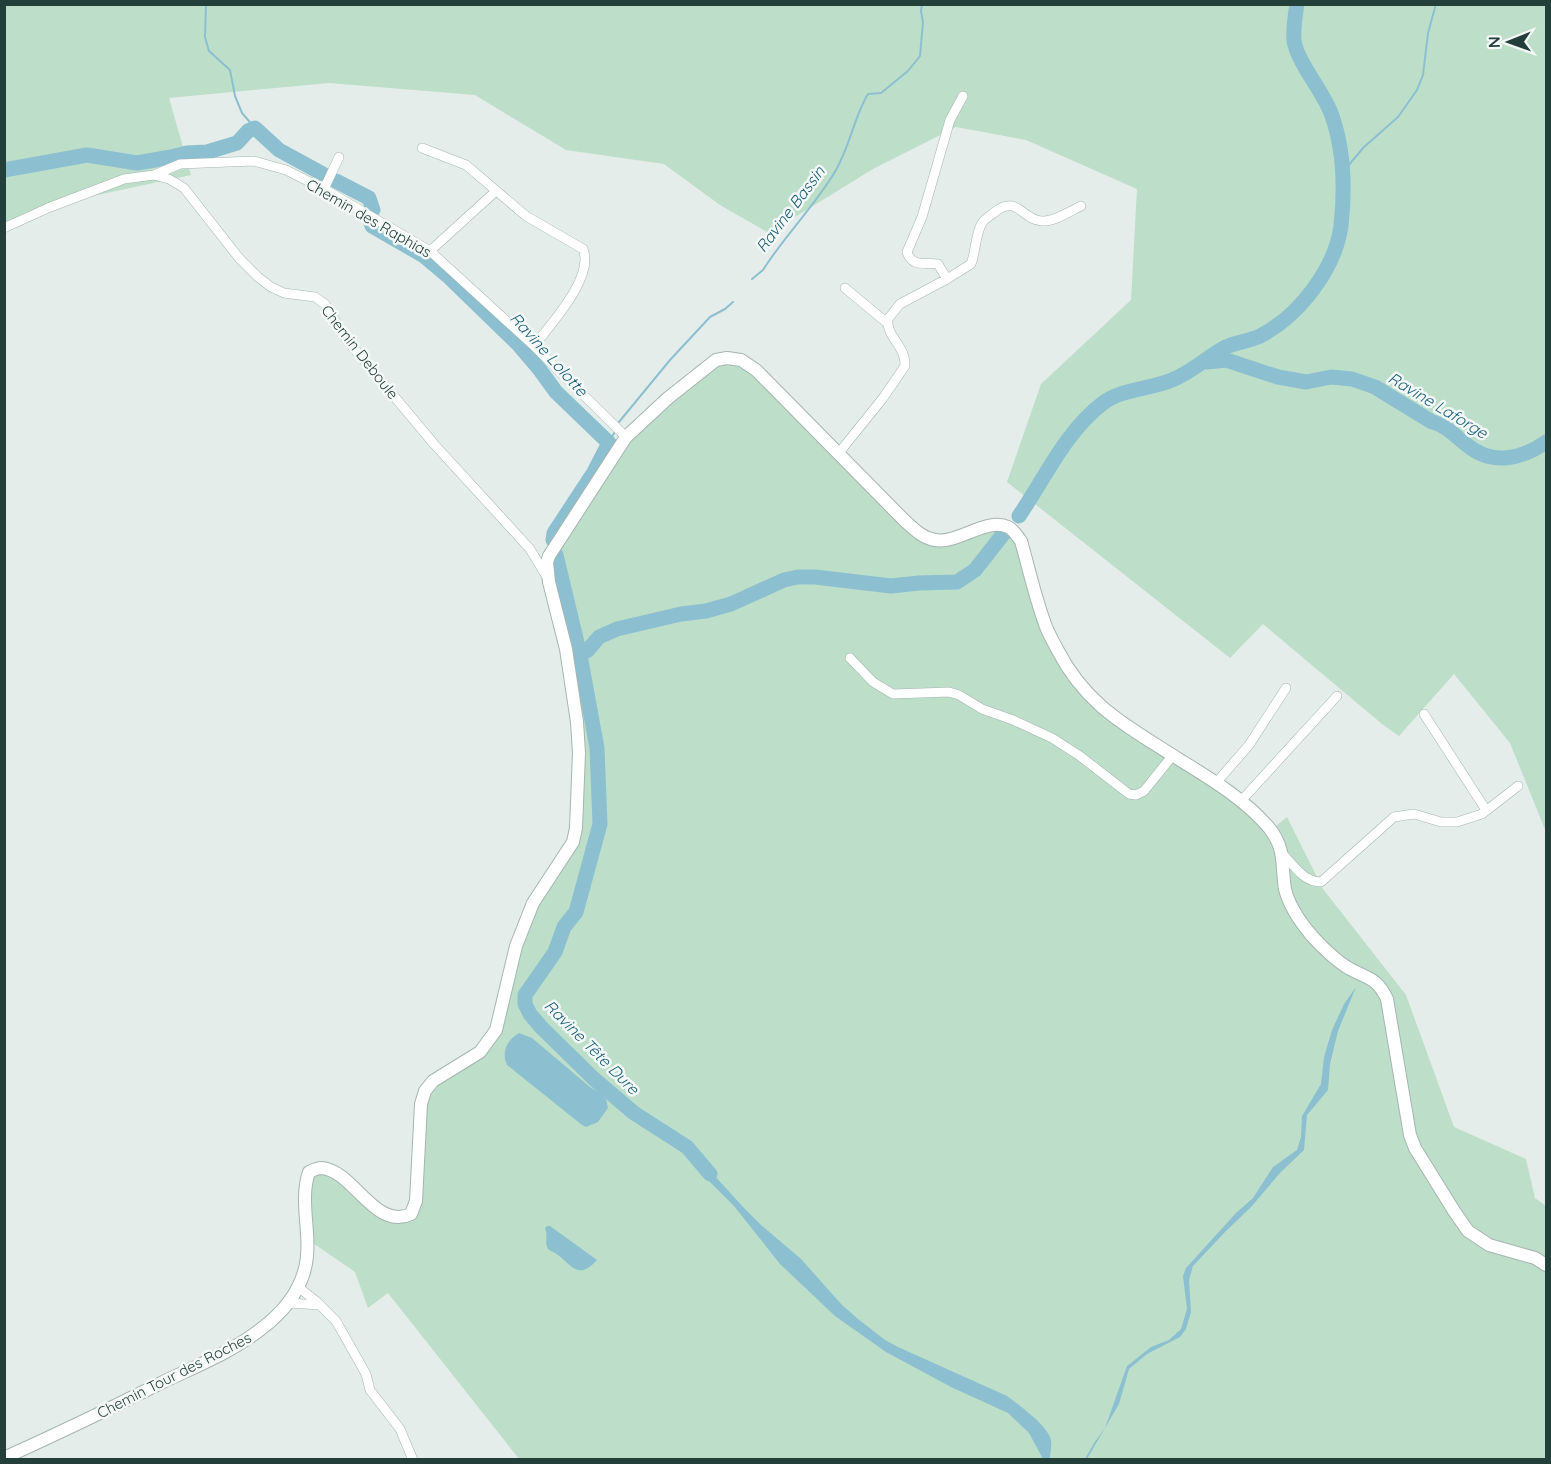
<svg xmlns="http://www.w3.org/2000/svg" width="1551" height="1464" font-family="Quicksand,sans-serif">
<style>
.green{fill:#bddec9}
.water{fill:#8cc0d1}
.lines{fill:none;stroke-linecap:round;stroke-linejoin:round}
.stream{stroke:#8cc0d1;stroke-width:2}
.river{stroke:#8cc0d1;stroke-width:15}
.minor-casing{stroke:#a6b5b2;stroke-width:10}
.tertiary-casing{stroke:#a6b5b2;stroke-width:14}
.minor{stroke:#fff;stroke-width:9}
.tertiary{stroke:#fff;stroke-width:12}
.labels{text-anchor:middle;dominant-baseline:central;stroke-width:5;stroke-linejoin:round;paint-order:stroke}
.street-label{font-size:15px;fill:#233f3a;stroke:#f4f9f7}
.water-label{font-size:16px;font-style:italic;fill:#1d617b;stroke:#f4f9f7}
</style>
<rect width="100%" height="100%" fill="#e4edea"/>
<path class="green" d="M5 5H1546V832L1510 743 1454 674 1399 736 1382 724 1263 624 1230 658 1007 482 1041 384 1131 300 1137 189 1026 140 956 127 873 169 769 233 720 205 664 164 566 150 475 95 329 83 169 98 191 175 46 206 5 222Z
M716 360H741L838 454 935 540 989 526 1013 531 1045 626 1086 693 1216 783 1271 830 1287 817 1323 889 1406 995 1454 1127 1526 1159 1535 1198 1546 1206V1459H519L388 1293 368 1308 355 1272 307 1239 309 1172 320 1167 373 1206 411 1214 425 1091 480 1052 496 1030 516 946 573 842 579 753 547 562 626 437Z"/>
<path class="water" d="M1356 987 1338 1031 1330 1064 1328 1090 1307 1115 1304 1150 1280 1173 1251 1207 1225 1232 1193 1266 1189 1280 1191 1312 1186 1329 1180 1337 1147 1354 1129 1369 1119 1404 1087 1459H1085L1094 1443 1105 1428 1127 1366 1151 1347 1169 1340 1181 1329 1187 1309 1183 1276 1186 1268 1236 1213 1253 1198 1273 1167 1297 1150 1301 1137 1302 1116 1321 1084 1324 1057 1332 1030 1344 1004Z
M519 1033 532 1038 590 1087 600 1093 606 1099 608 1108 598 1122 586 1127 582 1125 507 1065C501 1052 507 1040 519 1033Z
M699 1159 705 1161 713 1174 744 1208 761 1225 801 1259 842 1305 858 1319 885 1340 898 1347 1007 1396C1019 1405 1048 1426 1051 1440 1052 1447 1050 1453 1050 1459H1043L1029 1433 1008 1413 951 1387 886 1352 835 1316 780 1264 734 1206 706 1178 701 1172Z
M547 1226H550L597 1260C579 1280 573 1267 558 1255 555 1252 548 1251 547 1247 545 1241 548 1235 545 1228Z"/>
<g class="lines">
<path class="stream" d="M206 4 205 37 209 51 230 70 235 96 242 113 255 128
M1342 173 1364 147 1398 117 1417 90 1423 75 1428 33 1436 4
M752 279 763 270C785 235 815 206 836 170 850 146 854 117 868 94L881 93 908 71 920 56 923 22 921 11 922 4
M619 422 670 360 710 317 725 309 733 302
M609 443 614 433"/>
<path class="river" d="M4 170 87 155 137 163 171 157 187 153 207 152 237 143 248 131 255 128 279 150 323 174
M336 181 369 198 373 210
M371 223 372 226 424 256 449 277 517 343 540 370 556 392 609 443 594 472 554 533 553 540
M1207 362 1226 360 1278 377 1306 382 1331 377 1352 379 1375 387 1432 422C1446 425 1456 437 1467 445 1492 466 1522 459 1546 442
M1019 516C1045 478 1066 431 1103 403 1122 389 1150 389 1172 380 1192 372 1207 357 1226 347 1237 342 1250 341 1260 336 1299 316 1335 269 1341 226 1345 189 1344 148 1331 113 1322 90 1298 63 1294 41 1293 29 1295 16 1297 4
M556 555 580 655 597 748 600 824 576 912 564 927 555 952 525 995V1004L530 1014 541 1027 594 1079 634 1113 687 1147 710 1174
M580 655 588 650 599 637 617 629 681 614 706 611 731 604 784 580 798 577H815L891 586 919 583 957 582 975 570 1004 533"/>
<g class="minor-casing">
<path id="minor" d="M422 148 466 165 526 216 583 249C595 277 550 325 534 346
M154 175 180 164 254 161 286 170 324 189 430 251 534 346 626 437
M324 189 339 157
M4 228 48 208 124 179 154 175 169 179 184 188 239 258 258 277 271 287 284 293 315 297 325 304 347 340 434 444 530 549 548 579
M430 251 496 191
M947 279 971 264C976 251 975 235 982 223 985 218 992 215 996 211 1018 195 1022 220 1042 221 1054 222 1070 211 1081 206
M845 288 887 323
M838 454 883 398 905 366C906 345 886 338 888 319L900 304 947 279 938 264C926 262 912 268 907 252L922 217 950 120 963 96
M850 658 873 682 893 694 949 692 959 695 982 709 1013 720 1052 738 1080 756 1129 794 1136 795 1144 791 1173 755
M1424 714 1486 810
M1216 783 1249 745 1286 688
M1241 801 1337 696
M1283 854C1294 866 1304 882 1321 882L1394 817 1414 814 1441 822H1457L1482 814 1518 786
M298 1287 316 1301 336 1321 366 1374 370 1390 400 1429 413 1460
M289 1303 320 1305"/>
</g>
<g class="tertiary-casing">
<path id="tertiary" d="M4 1458C57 1434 109 1409 161 1383 194 1367 232 1352 261 1329 281 1314 297 1296 304 1272 314 1239 298 1203 309 1172 313 1170 318 1168 322 1168 354 1171 375 1231 411 1214L416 1201 421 1104 425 1091 433 1081 480 1052 496 1030 516 946 533 903 573 842 576 828 579 753 577 722 566 649 549 582 547 562 549 556 626 437 668 398 716 360 727 358 741 360 756 370 904 520C913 528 922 538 935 540 958 544 987 517 1008 527 1014 530 1017 536 1021 541 1029 569 1035 597 1045 624 1048 633 1053 641 1057 649 1087 707 1127 726 1180 760 1211 779 1246 800 1270 829 1286 850 1281 865 1285 889 1289 906 1301 923 1312 936 1323 948 1336 961 1350 969 1369 979 1377 978 1387 999L1410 1135 1415 1148 1454 1211 1468 1231 1489 1245 1535 1258 1546 1265"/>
</g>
<use href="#minor" class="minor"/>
<use href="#tertiary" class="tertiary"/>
</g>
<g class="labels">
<g class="street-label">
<text transform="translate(369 218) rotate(30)">Chemin des Raphias</text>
<text transform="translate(360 352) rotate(52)">Chemin Deboule</text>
<text transform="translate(174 1375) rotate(-27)">Chemin Tour des Roches</text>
</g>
<g class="water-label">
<text transform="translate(790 209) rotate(-53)">Ravine Bassin</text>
<text transform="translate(549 354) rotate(48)">Ravine Lolotte</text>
<text transform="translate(1438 405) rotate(31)">Ravine Laforge</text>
<text transform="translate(592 1047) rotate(45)">Ravine Tête Dure</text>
</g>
</g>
<rect width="1551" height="1464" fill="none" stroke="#233f3a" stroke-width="12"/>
<g transform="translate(1509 42) rotate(269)" stroke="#f4f9f7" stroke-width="4.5" paint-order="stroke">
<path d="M0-4.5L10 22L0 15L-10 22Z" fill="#233f3a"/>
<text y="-9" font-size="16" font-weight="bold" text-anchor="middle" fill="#233f3a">N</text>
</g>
</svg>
